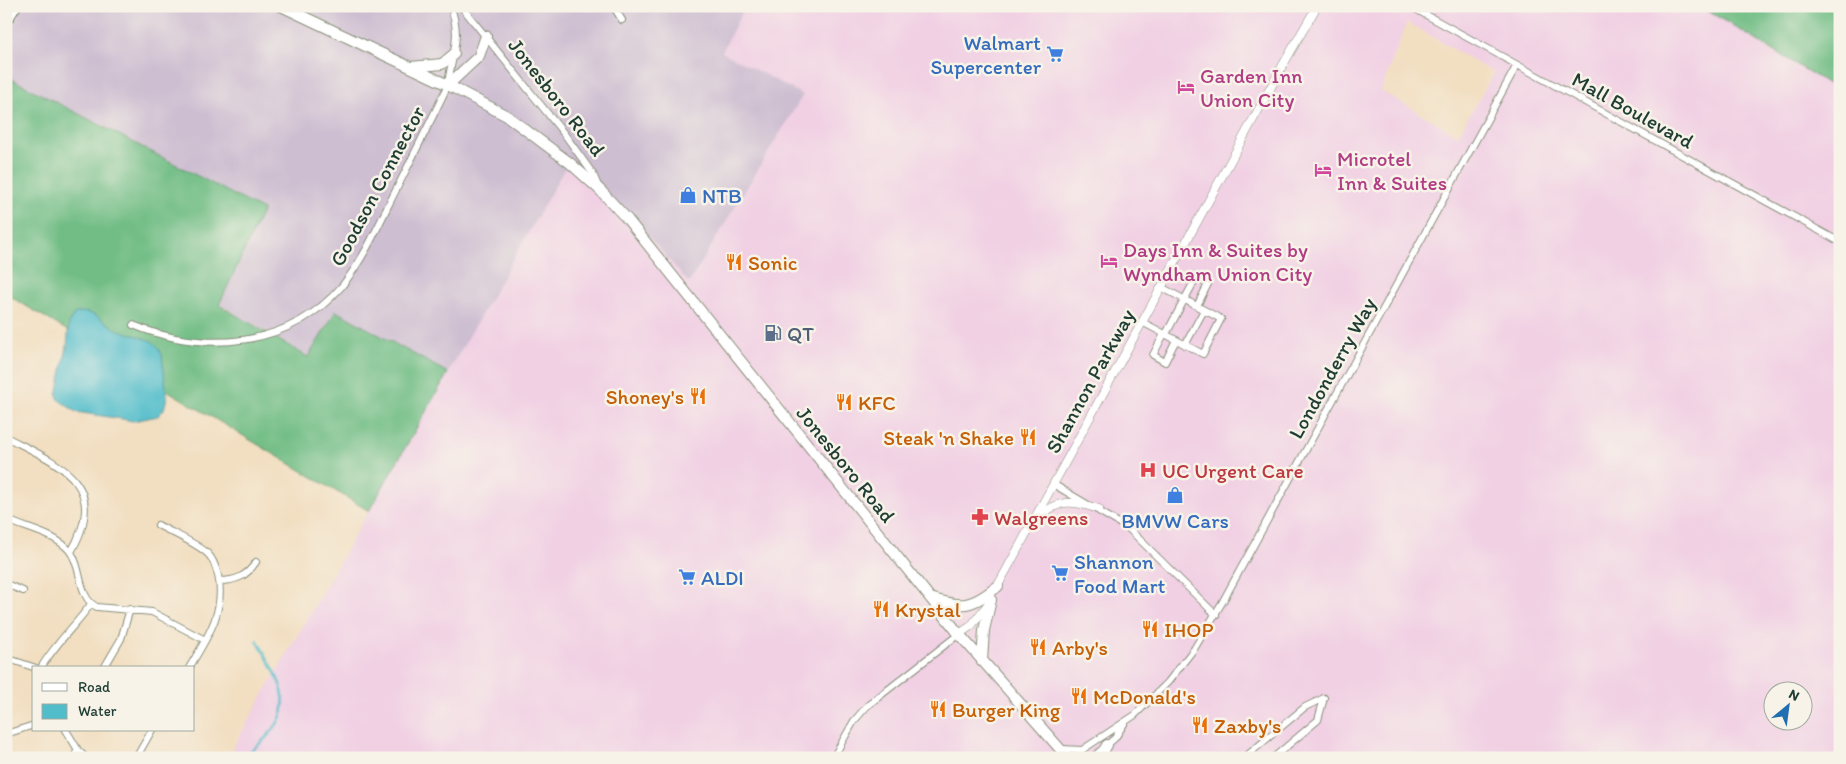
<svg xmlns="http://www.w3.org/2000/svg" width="1846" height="764" font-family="Itim,sans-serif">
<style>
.built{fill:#f1d0e4;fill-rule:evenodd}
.industrial{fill:#cebed1}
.forest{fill:#71bd85;stroke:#487d5c}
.water{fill:#51bdcb;stroke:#387d80}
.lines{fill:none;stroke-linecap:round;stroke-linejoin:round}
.stream{stroke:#51bdcb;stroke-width:2.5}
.minor-casing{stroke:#888e7a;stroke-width:8}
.tertiary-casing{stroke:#888e7a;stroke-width:9}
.primary-casing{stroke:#888e7a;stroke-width:12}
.minor{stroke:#fff;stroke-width:6}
.tertiary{stroke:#fff;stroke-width:8}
.primary{stroke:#fff;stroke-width:10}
.labels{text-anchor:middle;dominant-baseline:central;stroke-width:5;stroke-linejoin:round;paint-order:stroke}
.shop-label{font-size:21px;fill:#366cbe;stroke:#f7f3e8;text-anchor:start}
.hotel-label{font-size:21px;fill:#b23c85;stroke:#f7f3e8;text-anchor:start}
.street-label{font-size:21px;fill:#1f3d34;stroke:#f7f3e8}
.food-label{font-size:21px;fill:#c56008;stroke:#f7f3e8;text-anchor:start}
.service-label{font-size:21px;fill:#4e5e75;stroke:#f7f3e8;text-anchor:start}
.health-label{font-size:21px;fill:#be3a42;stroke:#f7f3e8;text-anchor:start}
</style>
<rect width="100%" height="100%" fill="#f7f3e8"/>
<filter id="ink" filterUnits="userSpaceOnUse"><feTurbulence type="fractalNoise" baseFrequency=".02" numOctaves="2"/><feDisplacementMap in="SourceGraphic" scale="10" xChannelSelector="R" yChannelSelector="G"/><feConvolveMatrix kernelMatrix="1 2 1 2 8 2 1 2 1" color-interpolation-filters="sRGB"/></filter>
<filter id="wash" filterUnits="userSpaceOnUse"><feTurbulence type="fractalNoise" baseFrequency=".0096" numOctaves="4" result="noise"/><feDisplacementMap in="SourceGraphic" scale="20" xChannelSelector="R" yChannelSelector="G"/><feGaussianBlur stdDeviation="1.12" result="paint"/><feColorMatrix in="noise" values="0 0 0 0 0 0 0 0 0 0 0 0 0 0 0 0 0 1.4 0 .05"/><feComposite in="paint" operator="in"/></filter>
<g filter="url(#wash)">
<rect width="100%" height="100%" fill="#f2dec0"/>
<path class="built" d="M745 6H1700L1840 91V758H227L569 161 635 221 689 283 803 95 721 52ZM1407 22 1494 73 1458 135 1381 91ZM1774 692H1804V722H1774Z"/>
<path class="industrial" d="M6 6H745L722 52 803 95 689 283 635 221 569 161 448 373 336 312 309 357 219 304 262 209 6 76Z"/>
<path class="forest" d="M1700 6H1840V91Z
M6 76 263 210 219 305 308 357 336 311 448 373 369 511 6 294Z"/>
<path class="water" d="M86 312 97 316 116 329 152 341 158 347 162 355 167 397 164 409 158 416 133 421 122 419 76 412 59 400 57 395 67 346 69 323 75 313Z"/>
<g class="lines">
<path class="stream" d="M242 758C301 714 289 695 257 640"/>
</g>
</g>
<g filter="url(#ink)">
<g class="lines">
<g class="minor-casing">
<path id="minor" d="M461 6 565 135 593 174 598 186
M613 6 622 20
M1410 6 1840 242
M6 25 18 6
M1142 322 1203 354 1221 319 1161 287
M133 325C204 354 289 348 342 286 362 261 375 233 389 204 409 164 429 125 448 85 451 56 463 36 450 6
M1164 334 1153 355 1165 362 1176 340
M1166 334 1196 278 1208 284 1197 306
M1185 345 1204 310
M6 437C58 464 111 482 71 552
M1053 484 1129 529 1216 615
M6 519C25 529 54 533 69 550 83 566 77 598 97 607L152 612 205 640
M158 525C172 533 197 543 208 554 214 560 216 568 218 575 226 611 207 638 189 668
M219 581C236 581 247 576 256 562
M6 584 23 591
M6 658 36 668
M41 668C54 645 75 626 91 604
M104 668 121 639 130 609
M66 730 78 750 86 758
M6 734 34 725
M1061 749 1082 750 1135 715 1168 682 1194 649 1223 601 1517 65
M73 758 78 750
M136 758 152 730
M833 758 854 721 867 706 959 634
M1092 758 1115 738 1124 724
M1244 758 1305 707 1324 698
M1273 758 1318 720 1324 698"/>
</g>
<g class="tertiary-casing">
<path id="tertiary" d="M1037 517C1063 499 1068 500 1099 509
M996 589 1283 65 1317 6
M959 634 971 626 988 604"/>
</g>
<g class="primary-casing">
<path id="primary" d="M281 6 448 85 507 116 570 163 600 190 628 220 959 634 1068 758
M411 67 442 64 454 54
M448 85 479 56 486 36
M930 598C962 608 971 608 998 586
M982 661 984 630 991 600
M1100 758 1107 745"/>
</g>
<use href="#minor" class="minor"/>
<use href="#tertiary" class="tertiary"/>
<use href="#primary" class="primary"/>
</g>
</g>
<defs>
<g id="supermarket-bare" transform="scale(1.35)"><path d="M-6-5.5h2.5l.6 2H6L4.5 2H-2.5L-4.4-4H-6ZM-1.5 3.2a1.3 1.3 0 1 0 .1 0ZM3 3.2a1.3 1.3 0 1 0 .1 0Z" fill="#3f7fe0" stroke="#f7f3e8" stroke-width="2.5" paint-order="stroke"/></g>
<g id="hotel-bare" transform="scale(1.35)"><path d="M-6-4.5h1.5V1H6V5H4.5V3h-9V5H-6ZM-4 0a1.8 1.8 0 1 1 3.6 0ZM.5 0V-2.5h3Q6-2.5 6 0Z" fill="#d1479c" stroke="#f7f3e8" stroke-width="2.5" paint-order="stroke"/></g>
<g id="shop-bare" transform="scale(1.35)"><path d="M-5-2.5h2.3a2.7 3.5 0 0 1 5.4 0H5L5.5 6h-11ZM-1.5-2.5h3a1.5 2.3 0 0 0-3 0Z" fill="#3f7fe0" stroke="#f7f3e8" stroke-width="2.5" paint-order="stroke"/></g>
<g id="restaurant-bare" transform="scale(1.35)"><path d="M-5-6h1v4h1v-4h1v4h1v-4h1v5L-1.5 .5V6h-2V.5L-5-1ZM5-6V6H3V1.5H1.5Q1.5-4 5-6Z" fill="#e8710a" stroke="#f7f3e8" stroke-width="2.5" paint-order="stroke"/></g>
<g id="fuel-bare" transform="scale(1.35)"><path d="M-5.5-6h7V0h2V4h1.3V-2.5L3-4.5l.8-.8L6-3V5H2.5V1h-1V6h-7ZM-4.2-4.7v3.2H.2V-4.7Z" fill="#5c6f8a" stroke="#f7f3e8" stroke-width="2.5" paint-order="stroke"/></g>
<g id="hospital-bare" transform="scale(1.35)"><path d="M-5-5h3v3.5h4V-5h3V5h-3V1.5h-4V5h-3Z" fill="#e0444e" stroke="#f7f3e8" stroke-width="2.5" paint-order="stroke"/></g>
<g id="pharmacy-bare" transform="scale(1.35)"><path d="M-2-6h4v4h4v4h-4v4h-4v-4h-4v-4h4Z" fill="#e0444e" stroke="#f7f3e8" stroke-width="2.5" paint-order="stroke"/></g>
</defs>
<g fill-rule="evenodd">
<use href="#supermarket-bare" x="1055" y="54"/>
<use href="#hotel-bare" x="1186" y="87"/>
<use href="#hotel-bare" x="1323" y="170"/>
<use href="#shop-bare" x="688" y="195"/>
<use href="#hotel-bare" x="1109" y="261"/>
<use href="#restaurant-bare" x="734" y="262"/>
<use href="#fuel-bare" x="773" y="333"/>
<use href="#restaurant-bare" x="698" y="396"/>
<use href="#restaurant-bare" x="844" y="402"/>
<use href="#restaurant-bare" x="1028" y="437"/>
<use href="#hospital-bare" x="1148" y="470"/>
<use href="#shop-bare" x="1175" y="495"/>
<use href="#pharmacy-bare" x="980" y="517"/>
<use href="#supermarket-bare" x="1060" y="573"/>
<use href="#supermarket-bare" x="687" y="577"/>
<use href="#restaurant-bare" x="881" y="609"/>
<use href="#restaurant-bare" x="1150" y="629"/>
<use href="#restaurant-bare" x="1038" y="647"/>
<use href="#restaurant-bare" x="1079" y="696"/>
<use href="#restaurant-bare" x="938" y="709"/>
<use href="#restaurant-bare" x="1200" y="725"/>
</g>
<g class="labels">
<g class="shop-label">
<text x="1041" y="42" text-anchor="end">Walmart<tspan x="1041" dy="24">Supercenter</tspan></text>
<text x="702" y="195">NTB</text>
<text x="1175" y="520" text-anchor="middle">BMVW Cars</text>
<text x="1074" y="561">Shannon<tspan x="1074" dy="24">Food Mart</tspan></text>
<text x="701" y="577">ALDI</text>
</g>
<g class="hotel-label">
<text x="1200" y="75">Garden Inn<tspan x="1200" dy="24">Union City</tspan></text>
<text x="1337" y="158">Microtel<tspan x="1337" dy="24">Inn &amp; Suites</tspan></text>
<text x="1123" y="249">Days Inn &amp; Suites by<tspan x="1123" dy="24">Wyndham Union City</tspan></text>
</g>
<g class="street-label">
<text transform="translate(557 97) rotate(52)">Jonesboro Road</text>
<text transform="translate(1633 110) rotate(29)">Mall Boulevard</text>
<text transform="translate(377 186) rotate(-62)">Goodson Connector</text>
<text transform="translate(1332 368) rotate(-61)">Londonderry Way</text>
<text transform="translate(1090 381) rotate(-61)">Shannon Parkway</text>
<text transform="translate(846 464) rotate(51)">Jonesboro Road</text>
</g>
<g class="food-label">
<text x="748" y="262">Sonic</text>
<text x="684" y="396" text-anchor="end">Shoney's</text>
<text x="858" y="402">KFC</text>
<text x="1014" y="437" text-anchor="end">Steak 'n Shake</text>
<text x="895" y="609">Krystal</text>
<text x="1164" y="629">IHOP</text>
<text x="1052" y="647">Arby's</text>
<text x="1093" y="696">McDonald's</text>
<text x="952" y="709">Burger King</text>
<text x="1214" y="725">Zaxby's</text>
</g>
<g class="service-label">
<text x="787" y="333">QT</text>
</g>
<g class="health-label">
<text x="1162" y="470">UC Urgent Care</text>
<text x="994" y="517">Walgreens</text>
</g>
</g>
<rect width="1846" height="764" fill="none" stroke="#f7f3e8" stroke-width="25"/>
<rect x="32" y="666" width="162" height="65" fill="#f7f3e8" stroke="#a1aaa0"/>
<rect x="42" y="683" width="25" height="8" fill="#ffffff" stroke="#a1aaa0"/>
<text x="78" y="692" font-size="15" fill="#1f3d34">Road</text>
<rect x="42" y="704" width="25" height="15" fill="#51bdcb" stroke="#a1aaa0"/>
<text x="78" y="716" font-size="15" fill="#1f3d34">Water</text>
<g transform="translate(1788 706) rotate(29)"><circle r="24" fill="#f7f3e8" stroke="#a1aaa0"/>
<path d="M0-4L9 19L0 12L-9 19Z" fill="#1f6fb2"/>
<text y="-8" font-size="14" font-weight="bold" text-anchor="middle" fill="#1f3d34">N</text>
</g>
</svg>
